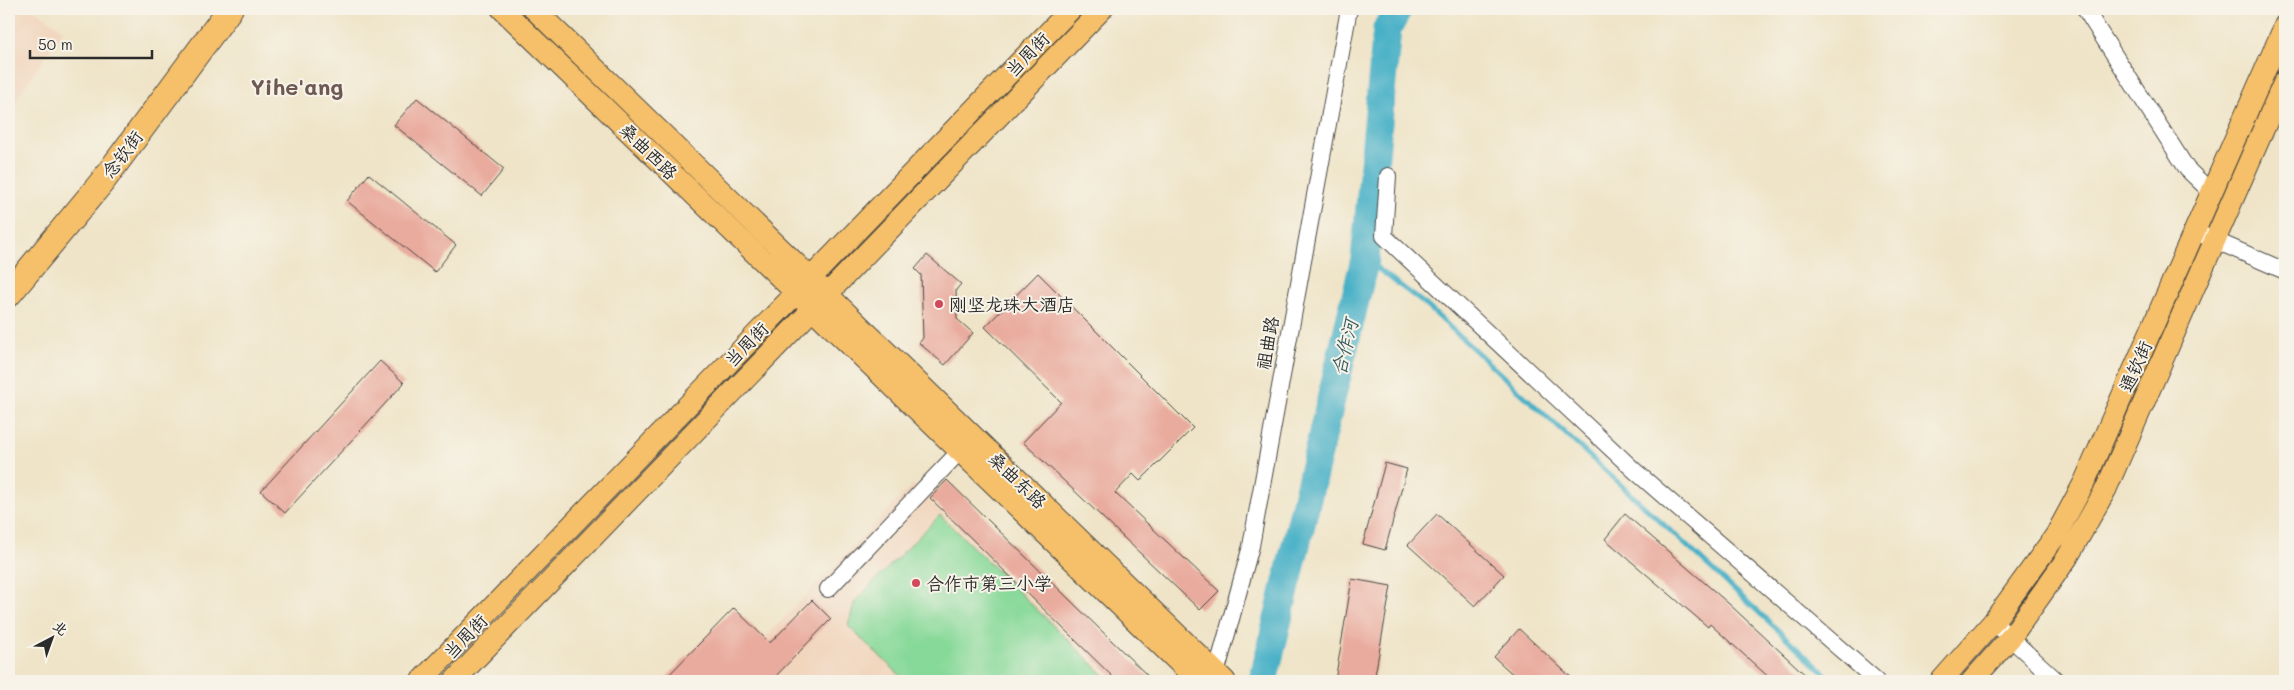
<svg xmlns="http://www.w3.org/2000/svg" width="2294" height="690" font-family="Mali,'LXGW WenKai TC',sans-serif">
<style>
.built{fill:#f1d5bd}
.green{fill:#87d999;stroke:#598262}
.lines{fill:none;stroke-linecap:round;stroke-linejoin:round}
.stream{stroke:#49b1c7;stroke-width:5}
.river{stroke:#49b1c7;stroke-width:29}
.building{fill:#e9ab9e}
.minor-casing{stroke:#484743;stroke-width:18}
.major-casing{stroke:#484743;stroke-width:23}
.highway-casing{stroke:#484743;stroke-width:27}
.minor{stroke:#fff;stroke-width:16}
.major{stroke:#f6c06b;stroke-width:21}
.highway{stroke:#f6c06b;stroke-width:25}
.poi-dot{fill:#d1495b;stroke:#f7f3e8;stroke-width:2}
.labels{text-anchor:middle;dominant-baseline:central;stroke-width:4;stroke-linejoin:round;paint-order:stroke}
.street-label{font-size:18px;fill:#2b2b2b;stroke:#f7f3e8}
.poi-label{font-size:18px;fill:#2b2b2b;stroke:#f7f3e8;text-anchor:start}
.water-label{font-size:19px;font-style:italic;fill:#365a62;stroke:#f7f3e8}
.district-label{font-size:22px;font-weight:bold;fill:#6e5853;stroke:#f7f3e8}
</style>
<rect width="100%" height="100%" fill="#f7f3e8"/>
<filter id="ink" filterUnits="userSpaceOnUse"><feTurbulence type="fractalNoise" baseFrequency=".02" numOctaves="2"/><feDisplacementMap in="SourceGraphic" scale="10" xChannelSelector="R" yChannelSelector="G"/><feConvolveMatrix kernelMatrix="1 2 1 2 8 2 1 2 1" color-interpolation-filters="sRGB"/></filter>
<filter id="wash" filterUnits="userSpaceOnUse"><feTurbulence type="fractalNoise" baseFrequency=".0096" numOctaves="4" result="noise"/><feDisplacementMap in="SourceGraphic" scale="20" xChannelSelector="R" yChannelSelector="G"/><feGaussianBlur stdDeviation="1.12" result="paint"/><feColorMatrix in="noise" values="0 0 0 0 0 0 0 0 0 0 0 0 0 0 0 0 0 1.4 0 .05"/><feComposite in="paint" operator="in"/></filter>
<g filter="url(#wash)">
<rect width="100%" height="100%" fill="#efe4c8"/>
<path class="built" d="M9 9H33L64 30 9 109Z
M913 484 1114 681H724Z"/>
<path class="green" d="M940 515 1110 681H906L848 626 855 601Z"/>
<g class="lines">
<path class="stream" d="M1365 259 1426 305 1833 681"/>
<path class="river" d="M1263 681 1365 259 1387 29 1398 9"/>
</g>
<g id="blocks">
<path class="building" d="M417 98 504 169 482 196 394 125Z
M369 174 456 245 435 272 347 201Z
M927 255 961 284 956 290 957 319 973 333 945 365 919 343 923 338 921 275 915 269Z
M1038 273 1193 428 1140 481 1133 474 1115 493 1219 591 1200 610 1023 442 1061 402 985 327Z
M380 361 404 383 285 513 261 491Z
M1385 463 1407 469 1385 550 1363 544Z
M947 480 1153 681H1117L930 498Z
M1437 514 1504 575 1475 606 1408 545Z
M1625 514 1728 603 1812 681H1773L1710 624 1708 627 1605 539Z
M1352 579 1391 586 1374 681H1335Z
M812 600 831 619 771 681H663L734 608 770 643Z
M1519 629 1575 681H1520L1494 657Z"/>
</g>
</g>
<g filter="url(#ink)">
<use href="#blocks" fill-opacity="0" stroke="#484743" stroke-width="1"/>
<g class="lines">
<g class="minor-casing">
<path id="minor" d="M2085 9 2187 169 2211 192
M1388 176 1384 236 1635 471 1877 681
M2205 236 2285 271
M828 589 960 451
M1993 622 2057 681
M1214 681 1251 546 1349 9"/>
</g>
<g class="major-casing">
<path id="major" d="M502 9 1198 681
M534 9 1225 681
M421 681 1071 9
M454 681 1102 9
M1941 681 1993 622 2056 535 2084 483 2285 25
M1972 681 2011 637 2067 558 2106 489 2285 80"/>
</g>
<g class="highway-casing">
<path id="highway" d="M9 294 102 182 230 9"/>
</g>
<use href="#minor" class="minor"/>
<use href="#major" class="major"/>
<use href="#highway" class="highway"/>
</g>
</g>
<g class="poi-dot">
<circle cx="939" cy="304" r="5"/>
<circle cx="916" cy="583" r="5"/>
</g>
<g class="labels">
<g class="street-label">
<text transform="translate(1027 54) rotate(-46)">当周街</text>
<text transform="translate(649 151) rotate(44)">桑曲西路</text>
<text transform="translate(122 154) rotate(-53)">念钦街</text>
<text transform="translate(1267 343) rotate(-80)">祖曲路</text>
<text transform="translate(746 344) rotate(-46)">当周街</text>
<text transform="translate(2135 366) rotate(-66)">通钦街</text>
<text transform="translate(1018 480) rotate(44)">桑曲东路</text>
<text transform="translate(465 636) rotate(-46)">当周街</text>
</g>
<g class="poi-label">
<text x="949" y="304">刚坚龙珠大酒店</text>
<text x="926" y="583">合作市第三小学</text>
</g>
<g class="water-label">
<text transform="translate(1344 347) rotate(-76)">合作河</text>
</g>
<g class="district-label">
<text x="297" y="86">Yihe'ang</text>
</g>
</g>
<rect width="2294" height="690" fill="none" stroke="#f7f3e8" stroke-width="30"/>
<g transform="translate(52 638) rotate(41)" stroke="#f7f3e8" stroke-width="4" paint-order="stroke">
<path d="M0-4L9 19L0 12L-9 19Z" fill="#2b2b2b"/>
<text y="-8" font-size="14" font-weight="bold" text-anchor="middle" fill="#2b2b2b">北</text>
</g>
<path d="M30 50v8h122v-8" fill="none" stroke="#2b2b2b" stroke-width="2.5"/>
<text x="38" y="50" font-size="15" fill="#2b2b2b" stroke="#f7f3e8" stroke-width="4" paint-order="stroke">50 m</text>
</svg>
